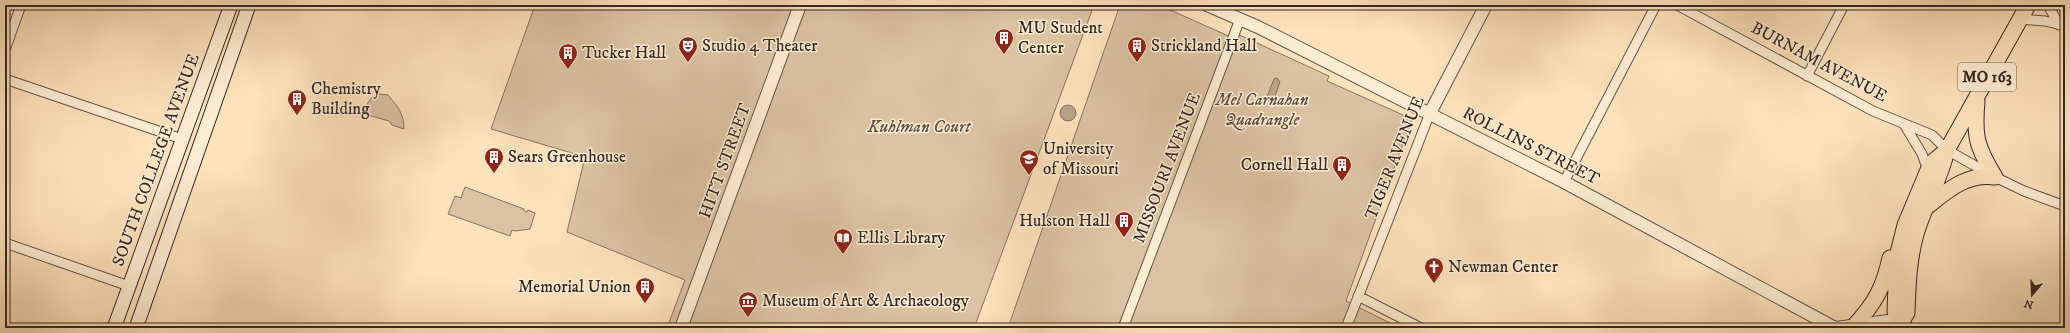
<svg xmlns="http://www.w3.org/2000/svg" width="2070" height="333" font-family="'IM FELL DW Pica',serif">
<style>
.green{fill:#dbc2a2;stroke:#887462}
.water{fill:#b9a287;stroke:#85715e}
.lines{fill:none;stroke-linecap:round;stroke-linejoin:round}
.minor-casing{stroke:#685648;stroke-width:11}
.tertiary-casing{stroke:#685648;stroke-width:14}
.secondary-casing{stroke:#362721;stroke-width:15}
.primary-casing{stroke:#362721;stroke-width:17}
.minor{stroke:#feecd3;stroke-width:9}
.tertiary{stroke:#feecd3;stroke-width:12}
.secondary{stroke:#feecd3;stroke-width:13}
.primary{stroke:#fde2bc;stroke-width:15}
.labels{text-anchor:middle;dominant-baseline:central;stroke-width:3;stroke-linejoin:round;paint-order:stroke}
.shield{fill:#feecd3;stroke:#726256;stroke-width:1}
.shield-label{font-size:16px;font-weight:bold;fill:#362721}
.poi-label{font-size:17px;fill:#362721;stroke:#feecd3;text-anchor:start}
.street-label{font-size:17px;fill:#362721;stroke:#feecd3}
.park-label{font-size:17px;font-style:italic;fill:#5f4e41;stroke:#feecd3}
</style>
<rect width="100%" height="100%" fill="#fde2bc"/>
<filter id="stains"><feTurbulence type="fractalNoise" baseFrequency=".005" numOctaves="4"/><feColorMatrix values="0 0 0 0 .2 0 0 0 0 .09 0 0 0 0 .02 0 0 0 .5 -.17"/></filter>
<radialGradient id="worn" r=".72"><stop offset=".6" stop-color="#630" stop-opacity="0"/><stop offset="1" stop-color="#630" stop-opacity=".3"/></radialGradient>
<path class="green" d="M535 5H1094L974 328H667L685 280 567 232 585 157 491 129Z
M1120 5H1159L1233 38 1235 33 1329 76 1327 81 1412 119 1346 301 1400 328H1008Z
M380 94 388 95C397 106 404 113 404 129L392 125 389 121 364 114C367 104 369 96 380 94Z
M465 187 524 209V211L527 212 528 210 535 213 530 229 515 231 512 230 510 236 448 214 455 196 461 198Z"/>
<path class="water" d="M1277 78 1280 82 1274 99 1267 97 1274 79Z
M1060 113a8 8 0 1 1 16 0a8 8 0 1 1-16 0Z"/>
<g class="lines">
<g class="minor-casing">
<path id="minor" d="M1677 5 1873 111 1932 135 1947 150 1995 177 2024 191 2065 206
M2048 5 2059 25
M2020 19 2045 21 2065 26
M5 50 21 5
M1807 76 1844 5
M5 79 182 139
M1904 124 1922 154 1928 170
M1564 182 1656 5
M5 243 129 286
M1358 296 1421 328
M1123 328 1240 19
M1346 328 1430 113"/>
</g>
<g class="tertiary-casing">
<path id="tertiary" d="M1207 5 1258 27 1564 182 1835 328
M1430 113 1486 5
M681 328 800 5
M1836 328 1903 319"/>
</g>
<g class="secondary-casing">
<path id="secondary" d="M114 328 231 5
M136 328 249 5"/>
</g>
<g class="primary-casing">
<path id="primary" d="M1977 101C1974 136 1976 146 1995 177
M1928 206C1948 190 1967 173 1995 177
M1903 319 1895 312 1897 257 1905 225 1931 163 1947 150
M1854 326C1875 303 1883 289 1890 258
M1903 328V319L1907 313C1908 283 1909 253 1919 225 1928 199 1941 177 1947 150L2028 5"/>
</g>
<use href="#minor" class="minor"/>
<use href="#tertiary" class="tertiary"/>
<use href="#secondary" class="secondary"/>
<use href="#primary" class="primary"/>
</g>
<defs>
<g id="building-pin" transform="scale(1)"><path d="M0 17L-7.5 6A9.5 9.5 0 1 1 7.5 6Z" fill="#8f2418" stroke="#feecd3"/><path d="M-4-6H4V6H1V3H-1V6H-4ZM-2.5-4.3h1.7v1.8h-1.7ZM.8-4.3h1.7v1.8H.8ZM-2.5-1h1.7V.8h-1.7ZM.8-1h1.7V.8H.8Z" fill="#fff"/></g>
<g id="theatre-pin" transform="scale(1)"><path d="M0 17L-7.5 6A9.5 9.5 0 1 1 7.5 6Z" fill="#8f2418" stroke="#feecd3"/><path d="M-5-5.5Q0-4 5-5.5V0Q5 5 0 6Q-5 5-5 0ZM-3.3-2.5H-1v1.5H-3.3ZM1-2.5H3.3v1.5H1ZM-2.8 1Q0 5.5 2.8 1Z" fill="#fff"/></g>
<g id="university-pin" transform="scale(1)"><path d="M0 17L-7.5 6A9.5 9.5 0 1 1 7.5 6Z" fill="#8f2418" stroke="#feecd3"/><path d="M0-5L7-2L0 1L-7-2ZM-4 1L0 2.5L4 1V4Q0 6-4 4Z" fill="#fff"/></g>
<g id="library-pin" transform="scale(1)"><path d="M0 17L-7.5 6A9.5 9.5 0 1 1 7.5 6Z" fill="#8f2418" stroke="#feecd3"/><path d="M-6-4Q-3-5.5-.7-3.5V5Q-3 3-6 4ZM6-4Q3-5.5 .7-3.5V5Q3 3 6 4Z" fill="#fff"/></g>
<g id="church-pin" transform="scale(1)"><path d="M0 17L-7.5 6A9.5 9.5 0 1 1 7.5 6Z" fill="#8f2418" stroke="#feecd3"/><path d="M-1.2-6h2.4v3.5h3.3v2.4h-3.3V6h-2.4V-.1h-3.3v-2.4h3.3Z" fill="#fff"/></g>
<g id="museum-pin" transform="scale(1)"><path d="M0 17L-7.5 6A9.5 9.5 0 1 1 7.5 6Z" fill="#8f2418" stroke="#feecd3"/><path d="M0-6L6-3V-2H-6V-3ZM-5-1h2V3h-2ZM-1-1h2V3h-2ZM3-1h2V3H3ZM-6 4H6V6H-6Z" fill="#fff"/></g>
</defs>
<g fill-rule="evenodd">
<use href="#building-pin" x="1004" y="38"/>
<use href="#theatre-pin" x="688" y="46"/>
<use href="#building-pin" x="1137" y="46"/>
<use href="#building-pin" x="568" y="53"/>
<use href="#building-pin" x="297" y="99"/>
<use href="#building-pin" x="494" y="157"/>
<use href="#university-pin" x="1029" y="159"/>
<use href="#building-pin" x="1342" y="165"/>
<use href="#building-pin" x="1124" y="221"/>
<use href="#library-pin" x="843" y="238"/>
<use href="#church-pin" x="1434" y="267"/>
<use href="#building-pin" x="645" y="287"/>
<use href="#museum-pin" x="748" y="301"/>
</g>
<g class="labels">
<rect class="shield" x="1958" y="63" width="58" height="28" rx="3"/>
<g class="shield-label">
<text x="1987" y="77">MO 163</text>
</g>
<g class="poi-label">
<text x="1018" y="28">MU Student<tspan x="1018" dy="20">Center</tspan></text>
<text x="702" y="46">Studio 4 Theater</text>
<text x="1151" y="46">Strickland Hall</text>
<text x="582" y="53">Tucker Hall</text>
<text x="311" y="89">Chemistry<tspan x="311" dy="20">Building</tspan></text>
<text x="1043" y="149">University<tspan x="1043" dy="20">of Missouri</tspan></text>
<text x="508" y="157">Sears Greenhouse</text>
<text x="1328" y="165" text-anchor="end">Cornell Hall</text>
<text x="1110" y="221" text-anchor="end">Hulston Hall</text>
<text x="857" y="238">Ellis Library</text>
<text x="1448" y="267">Newman Center</text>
<text x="631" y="287" text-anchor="end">Memorial Union</text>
<text x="762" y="301">Museum of Art &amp; Archaeology</text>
</g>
<g class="street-label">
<text transform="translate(1819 62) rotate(28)">BURNAM AVENUE</text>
<text transform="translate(1531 146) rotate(27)">ROLLINS STREET</text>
<text transform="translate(1395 158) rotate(-68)">TIGER AVENUE</text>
<text transform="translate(156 160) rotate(-70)">SOUTH COLLEGE AVENUE</text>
<text transform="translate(725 161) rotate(-70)">HITT STREET</text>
<text transform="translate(1167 168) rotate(-69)">MISSOURI AVENUE</text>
</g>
<g class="park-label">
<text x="1262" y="100">Mel Carnahan<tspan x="1262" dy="20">Quadrangle</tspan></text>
<text x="919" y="127">Kuhlman Court</text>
</g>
</g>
<rect width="2070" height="333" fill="none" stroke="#fde2bc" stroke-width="20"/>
<rect x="6" y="6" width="2058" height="321" fill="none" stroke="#362721" stroke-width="2"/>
<rect x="10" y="10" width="2050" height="313" fill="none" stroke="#362721"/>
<g transform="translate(2032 295) rotate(199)" stroke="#feecd3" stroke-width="3" paint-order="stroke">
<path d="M0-3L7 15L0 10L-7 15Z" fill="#362721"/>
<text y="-6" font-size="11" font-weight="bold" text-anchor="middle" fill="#362721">N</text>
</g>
<rect width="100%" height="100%" filter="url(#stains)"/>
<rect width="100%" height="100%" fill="url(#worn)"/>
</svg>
